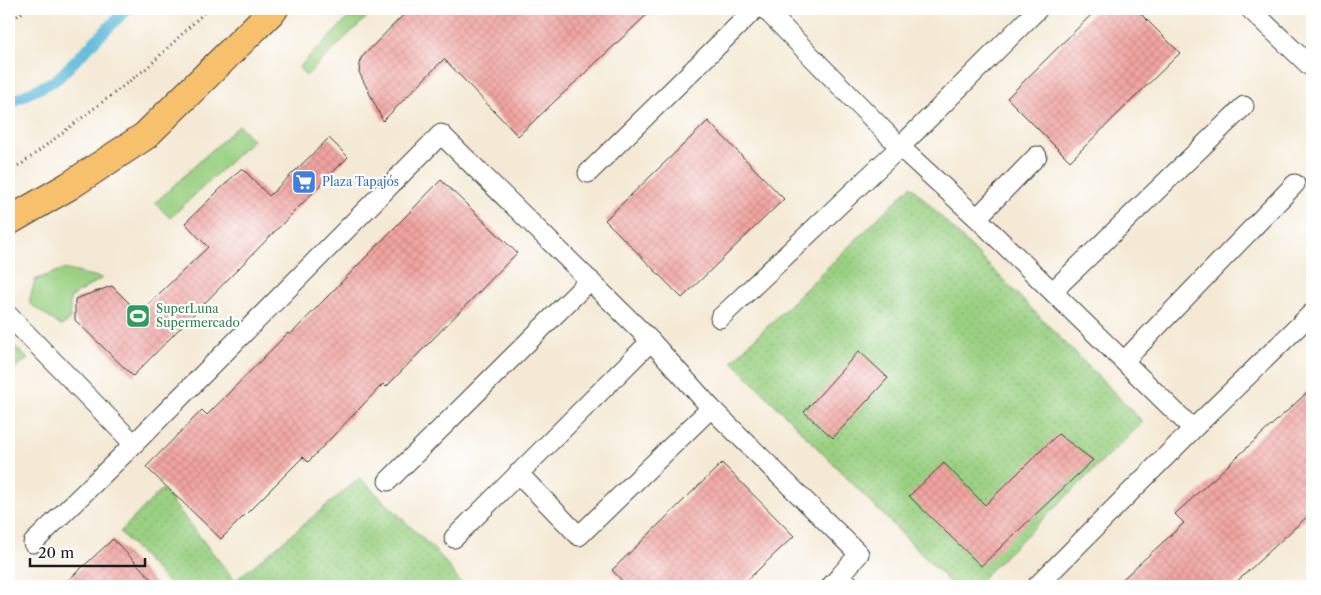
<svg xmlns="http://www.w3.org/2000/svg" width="1321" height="595" viewBox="0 0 1321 595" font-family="'Libre Caslon Text',serif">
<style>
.green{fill:#9ad082;stroke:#5b764f}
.park{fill:url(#park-dots);stroke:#5b764f}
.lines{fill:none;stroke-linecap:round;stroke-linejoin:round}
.stream{stroke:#5bb8d9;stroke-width:11}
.building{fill:url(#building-cross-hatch)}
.service-casing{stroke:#3c3b38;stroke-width:21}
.primary-casing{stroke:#3c3b38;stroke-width:30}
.path{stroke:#3c3b38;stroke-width:3;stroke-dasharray:1 4;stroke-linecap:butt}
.service{stroke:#fff;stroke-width:19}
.primary{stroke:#f7c06c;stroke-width:28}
.labels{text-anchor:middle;stroke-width:4.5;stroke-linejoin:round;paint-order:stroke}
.shop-label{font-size:12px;fill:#366cbe;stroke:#fff;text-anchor:start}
.leisure-label{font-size:12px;fill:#27864d;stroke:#fff;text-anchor:start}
</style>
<defs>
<pattern id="park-dots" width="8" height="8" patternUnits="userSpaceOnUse" patternTransform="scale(1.25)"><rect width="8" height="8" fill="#9ad082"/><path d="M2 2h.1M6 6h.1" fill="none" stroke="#84b270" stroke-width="1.8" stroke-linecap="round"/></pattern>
<pattern id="building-cross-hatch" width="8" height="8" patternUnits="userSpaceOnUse" patternTransform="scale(1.25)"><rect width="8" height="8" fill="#f1a4a1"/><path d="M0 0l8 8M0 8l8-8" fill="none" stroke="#ce8d8a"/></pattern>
</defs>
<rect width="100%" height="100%" fill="#fff"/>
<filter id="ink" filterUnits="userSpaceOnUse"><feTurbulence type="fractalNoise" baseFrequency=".02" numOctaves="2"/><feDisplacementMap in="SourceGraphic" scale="10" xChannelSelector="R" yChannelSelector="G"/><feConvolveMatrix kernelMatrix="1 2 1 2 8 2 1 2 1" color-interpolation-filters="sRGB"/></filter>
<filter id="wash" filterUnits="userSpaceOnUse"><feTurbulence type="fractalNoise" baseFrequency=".0096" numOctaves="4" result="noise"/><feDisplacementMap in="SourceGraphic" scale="20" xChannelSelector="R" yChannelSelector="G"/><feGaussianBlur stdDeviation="1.12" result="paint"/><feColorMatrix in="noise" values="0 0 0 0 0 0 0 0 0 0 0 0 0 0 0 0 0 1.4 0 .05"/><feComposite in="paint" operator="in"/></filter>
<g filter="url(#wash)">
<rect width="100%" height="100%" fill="#f4e9d4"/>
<!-- green -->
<path class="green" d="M357 9H375L306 76 299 67Z
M239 125 253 140 170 218 155 203Z
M63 269 102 278 70 298V320L61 326 29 303 35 280Z
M9 341 28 359 9 372Z"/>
<!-- park -->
<path class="park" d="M911 186 1143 422 974 586H953L732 361Z
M360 478 440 555 463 586H171L120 532 162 489 235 581Z"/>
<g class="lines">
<!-- stream -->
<path class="stream" d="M9 103 56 80 127 9"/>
</g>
<g id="blocks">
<!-- building -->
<path class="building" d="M409 9H653L518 136 444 59 383 121 359 72 361 58Z
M1097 9H1136L1180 53 1070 161 1007 98Z
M708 121 784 199 682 298 605 220Z
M329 138 348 157 133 376 75 320V299L112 286 139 313 208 247 185 223 242 168 269 196Z
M441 180 517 253 386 387 383 384 308 462 303 457 221 539 146 467 202 410 207 415 288 333 290 335Z
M859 351 888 378 833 438 804 412Z
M1312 388V512L1232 586H1115L1184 523 1175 514Z
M1058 434 1093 460 981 566 909 496 944 463 985 505Z
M722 463 794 536 741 586H627L612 570Z
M113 539 158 586H62Z"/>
</g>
</g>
<g filter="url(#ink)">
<use href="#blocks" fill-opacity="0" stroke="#3c3b38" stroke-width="1"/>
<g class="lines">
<defs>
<path id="service" d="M765 9 900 147 977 218 1193 429
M1250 9 1311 67
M588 173 755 9
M977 218 1037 156
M1053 291 1244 106
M9 316 134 444
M720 318 900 147 1038 9
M1124 361 1295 184
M518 473 579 536 711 408
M388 481 590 280
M454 538 651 341 711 408 859 554 840 576
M33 543 134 444 441 134 651 341
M831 586 840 576 851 586
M1037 586 1193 429 1312 313"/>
<path id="primary" d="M9 221 69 186 145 136 274 9"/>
</defs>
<!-- service casing -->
<use href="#service" class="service-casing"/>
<!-- primary casing -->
<use href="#primary" class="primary-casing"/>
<!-- path -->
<path class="path" d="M9 22 27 9
M9 170 23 163 148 67 208 9"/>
<!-- service -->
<use href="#service" class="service"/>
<!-- primary -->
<use href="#primary" class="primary"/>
</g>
</g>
<!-- icons -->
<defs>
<symbol id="supermarket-square" viewBox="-11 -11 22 22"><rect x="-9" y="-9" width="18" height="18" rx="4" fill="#3f7fe0" stroke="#fff"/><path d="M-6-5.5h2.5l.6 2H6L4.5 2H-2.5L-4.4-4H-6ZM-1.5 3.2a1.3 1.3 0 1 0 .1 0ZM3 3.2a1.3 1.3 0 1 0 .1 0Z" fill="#fff"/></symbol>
<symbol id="stadium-square" viewBox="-11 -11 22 22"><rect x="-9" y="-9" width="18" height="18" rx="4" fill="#2e9e5b" stroke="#fff"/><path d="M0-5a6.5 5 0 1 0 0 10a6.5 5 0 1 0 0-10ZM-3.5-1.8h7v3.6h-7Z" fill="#fff"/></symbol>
</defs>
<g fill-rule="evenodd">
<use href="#supermarket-square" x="290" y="168" width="28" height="28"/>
<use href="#stadium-square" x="124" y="302" width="28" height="28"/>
</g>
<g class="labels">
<!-- shop labels -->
<g class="shop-label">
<text x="322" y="186">Plaza Tapajós</text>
</g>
<!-- leisure labels -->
<g class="leisure-label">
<text x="156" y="313">SuperLuna<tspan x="156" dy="14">Supermercado</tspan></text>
</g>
</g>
<!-- margin -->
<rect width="1321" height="595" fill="none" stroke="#fff" stroke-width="30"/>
<!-- scale -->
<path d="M30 558v8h115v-8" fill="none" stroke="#1c1c1c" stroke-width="2.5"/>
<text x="38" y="558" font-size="15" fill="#1c1c1c" stroke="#ffffff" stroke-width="4" paint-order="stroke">20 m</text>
</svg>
